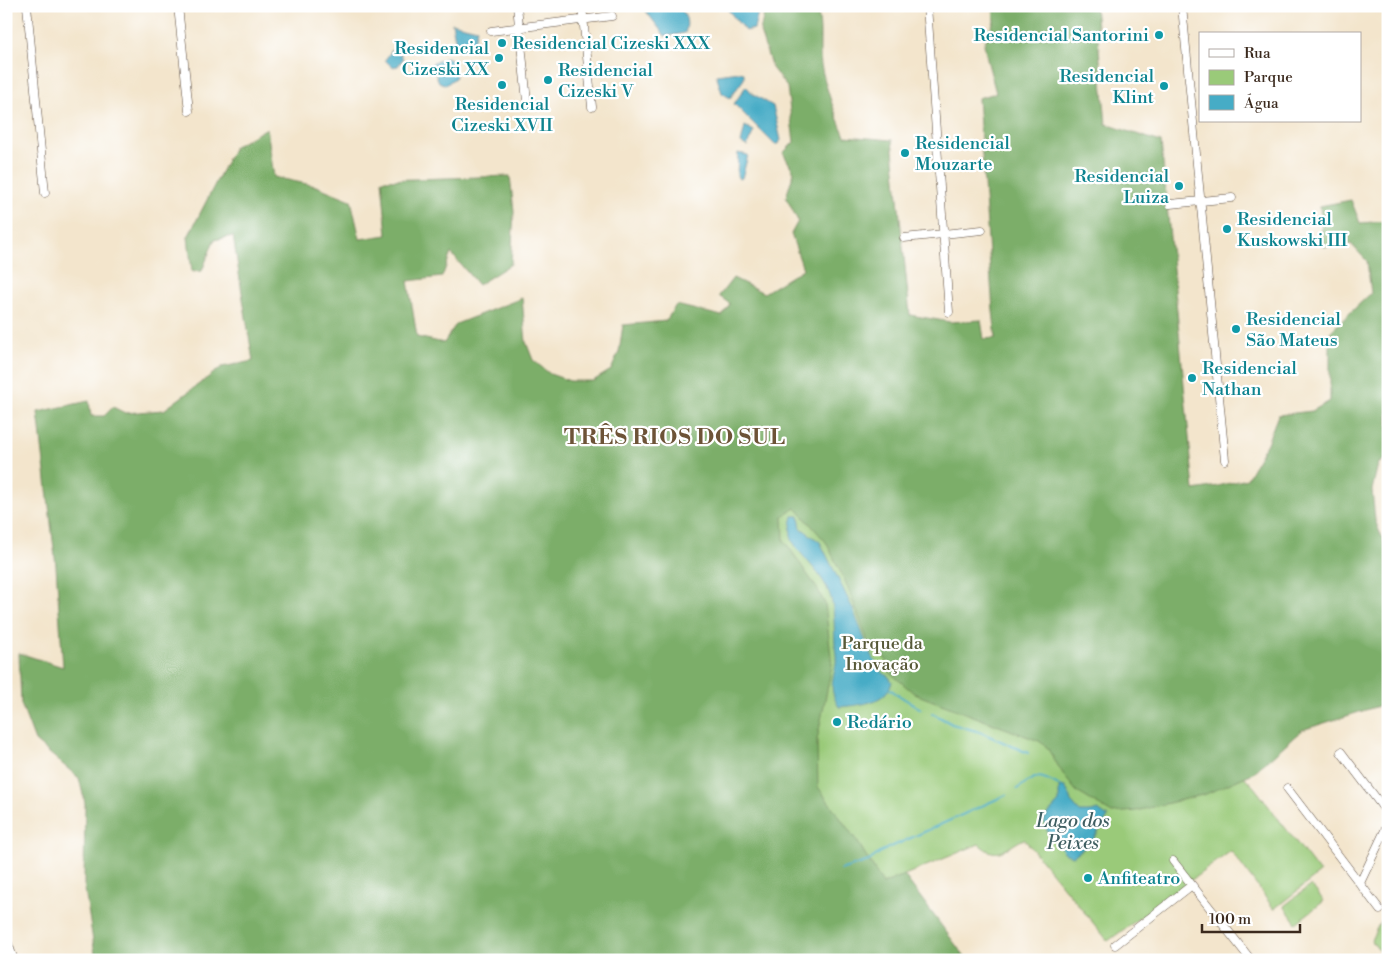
<svg xmlns="http://www.w3.org/2000/svg" width="1394" height="966" viewBox="0 0 1394 966" font-family="'Libre Bodoni',serif">
<style>
.green{fill:#9aca79;stroke:#6a7a4c}
.forest{fill:#7bae69;stroke:#5b6c44}
.water{fill:#46acc6;stroke:#406b72}
.lines{fill:none;stroke-linecap:round;stroke-linejoin:round}
.stream{stroke:#46acc6;stroke-width:2}
.minor-casing{stroke:#574638;stroke-width:9}
.minor{stroke:#fff;stroke-width:8}
.culture-dot{fill:#0f9aa8;stroke:#fff;stroke-width:2}
.labels{text-anchor:middle;stroke-width:4.5;stroke-linejoin:round;paint-order:stroke}
.culture-label{font-size:18px;fill:#0d838f;stroke:#fff;text-anchor:start}
.park-label{font-size:18px;fill:#585a39;stroke:#fff}
.water-label{font-size:19px;font-style:italic;fill:#3f5e61;stroke:#fff}
.district-label{font-size:22px;font-weight:bold;letter-spacing:1px;fill:#6d5337;stroke:#fff}
</style>
<rect width="100%" height="100%" fill="#fff"/>
<filter id="ink" filterUnits="userSpaceOnUse"><feTurbulence type="fractalNoise" baseFrequency=".02" numOctaves="2"/><feDisplacementMap in="SourceGraphic" scale="10" xChannelSelector="R" yChannelSelector="G"/><feConvolveMatrix kernelMatrix="1 2 1 2 8 2 1 2 1" color-interpolation-filters="sRGB"/></filter>
<filter id="wash" filterUnits="userSpaceOnUse"><feTurbulence type="fractalNoise" baseFrequency=".0096" numOctaves="4" result="noise"/><feDisplacementMap in="SourceGraphic" scale="20" xChannelSelector="R" yChannelSelector="G"/><feGaussianBlur stdDeviation="1.12" result="paint"/><feColorMatrix in="noise" values="0 0 0 0 0 0 0 0 0 0 0 0 0 0 0 0 0 1.4 0 .05"/><feComposite in="paint" operator="in"/></filter>
<g filter="url(#wash)">
<rect width="100%" height="100%" fill="#f3e5cc"/>
<!-- green -->
<path class="green" d="M650 360 1218 749 1254 787 1320 873 1274 909 1231 851 1108 941 1024 839C1006 847 998 862 979 844L883 884 758 835Z
M1311 885 1324 901 1296 923 1284 906Z
M1388 906V960H1386L1371 940Z"/>
<!-- forest -->
<path class="forest" d="M761 6H816C823 26 818 45 821 65 826 89 835 114 845 136L892 140 910 315 950 322 981 320 984 339 996 338 993 311 978 98 996 93 988 63 984 44 994 21 993 6H1095L1106 124 1161 142 1194 490 1218 486 1247 479 1267 443 1278 415 1312 411 1330 401V332L1371 293 1367 261 1351 244 1323 247 1320 206 1351 200 1360 223 1388 221V457L1378 464 1372 490 1375 520 1388 554V703L1302 730 1253 773 1206 794 1136 811 1112 813 1077 792 1065 777 1046 746 1039 741 915 694 888 671 892 668 875 644 870 647 846 583 826 542 796 508 783 516 784 540 818 590 825 604 832 665 817 740 818 787 859 844 883 884 904 875 967 960H96L84 884 85 803 79 778 35 741 21 704 19 653 63 667 56 566 38 412 89 401 91 416H104L113 407 125 413 164 410 222 367 253 361 233 236 214 240 202 271 192 272 188 237 234 147 267 128 274 177 316 186 351 200 360 239 387 235 382 180 510 176 514 211 511 264 478 285 451 253 442 277 408 281 417 337 444 343 456 324 522 298 526 342 533 360 550 374 570 381H593L611 370 619 352 623 325 666 321 676 305 722 316 730 304 719 296 733 278 764 293 803 269 791 234 798 221 786 197 794 172 783 153 794 142 787 87 772 68 760 32 764 13Z"/>
<!-- water -->
<path class="water" d="M366 6H427L366 11Z
M642 6H679C686 15 689 22 685 33L675 35 665 36Z
M725 6H756L758 13 754 29 745 31Z
M452 23 477 29 474 42 459 48 456 45Z
M392 50 401 54 403 59 398 66 392 67 385 60Z
M448 57 452 61 456 77 446 85 439 82 431 64Z
M740 72 744 73V79L730 98 722 93 716 75Z
M746 86 753 94 773 106 781 140 779 143 775 145 734 104Z
M745 126 754 131 747 146 741 143Z
M738 153 748 155 742 178 739 179 737 176Z
M793 516H799L801 528 820 542 852 607 871 655 882 672 889 677 892 682C886 704 858 705 839 707 828 688 833 682 836 663 837 657 835 650 835 644 834 628 835 610 830 595 823 574 804 560 793 542 789 534 791 524 793 516Z
M1060 786 1065 787 1068 792 1071 802 1080 812H1091L1098 810 1108 817 1090 844 1073 856 1066 854 1047 830 1044 820 1046 816 1059 802V788Z"/>
<g class="lines">
<!-- stream -->
<path class="stream" d="M890 689C900 697 910 702 921 709
M932 713 952 724 980 732 1028 753
M1017 789C1037 775 1038 773 1060 786
M840 870 869 861 882 851 1006 795"/>
</g>
</g>
<g filter="url(#ink)">
<g class="lines">
<defs>
<path id="minor" d="M27 6 45 193
M178 6 189 111
M517 6 527 101
M582 6 592 107
M927 6 949 312
M1182 6 1225 460
M491 31 612 16
M1170 204 1232 198
M904 238 982 230
M1341 752 1388 814
M1287 788 1380 910
M1173 861 1251 960
M1360 883 1388 824
M6 938 14 960
M1115 945 1192 885"/>
</defs>
<!-- minor casing -->
<use href="#minor" class="minor-casing"/>
<!-- minor -->
<use href="#minor" class="minor"/>
</g>
</g>
<!-- markers -->
<g class="culture-dot">
<circle cx="1159" cy="35" r="5"/>
<circle cx="502" cy="43" r="5"/>
<circle cx="499" cy="58" r="5"/>
<circle cx="548" cy="80" r="5"/>
<circle cx="502" cy="85" r="5"/>
<circle cx="1164" cy="86" r="5"/>
<circle cx="905" cy="153" r="5"/>
<circle cx="1179" cy="186" r="5"/>
<circle cx="1227" cy="229" r="5"/>
<circle cx="1236" cy="329" r="5"/>
<circle cx="1192" cy="378" r="5"/>
<circle cx="837" cy="722" r="5"/>
<circle cx="1088" cy="878" r="5"/>
</g>
<g class="labels">
<!-- culture labels -->
<g class="culture-label">
<text x="1149" y="41" text-anchor="end">Residencial Santorini</text>
<text x="512" y="49">Residencial Cizeski XXX</text>
<text x="489" y="54" text-anchor="end">Residencial<tspan x="489" dy="21">Cizeski XX</tspan></text>
<text x="558" y="76">Residencial<tspan x="558" dy="21">Cizeski V</tspan></text>
<text x="1154" y="82" text-anchor="end">Residencial<tspan x="1154" dy="21">Klint</tspan></text>
<text x="502" y="110" text-anchor="middle">Residencial<tspan x="502" dy="21">Cizeski XVII</tspan></text>
<text x="915" y="149">Residencial<tspan x="915" dy="21">Mouzarte</tspan></text>
<text x="1169" y="182" text-anchor="end">Residencial<tspan x="1169" dy="21">Luiza</tspan></text>
<text x="1237" y="225">Residencial<tspan x="1237" dy="21">Kuskowski III</tspan></text>
<text x="1246" y="325">Residencial<tspan x="1246" dy="21">São Mateus</tspan></text>
<text x="1202" y="374">Residencial<tspan x="1202" dy="21">Nathan</tspan></text>
<text x="847" y="728">Redário</text>
<text x="1098" y="884">Anfiteatro</text>
</g>
<!-- park labels -->
<g class="park-label">
<text x="882" y="649">Parque da<tspan x="882" dy="21">Inovação</tspan></text>
</g>
<!-- water labels -->
<g class="water-label">
<text x="1073" y="827">Lago dos<tspan x="1073" dy="22">Peixes</tspan></text>
</g>
<!-- district labels -->
<g class="district-label">
<text x="675" y="444">TRÊS RIOS DO SUL</text>
</g>
</g>
<!-- margin -->
<rect width="1394" height="966" fill="none" stroke="#fff" stroke-width="25"/>
<!-- legend -->
<rect x="1199" y="32" width="162" height="90" fill="#ffffff" stroke="#b1aaa5"/>
<rect x="1209" y="49" width="25" height="8" fill="#ffffff" stroke="#b1aaa5"/>
<text x="1244" y="58" font-size="15" fill="#3b2a1e">Rua</text>
<rect x="1209" y="70" width="25" height="15" fill="#9aca79" stroke="#b1aaa5"/>
<text x="1244" y="82" font-size="15" fill="#3b2a1e">Parque</text>
<rect x="1209" y="95" width="25" height="15" fill="#46acc6" stroke="#b1aaa5"/>
<text x="1244" y="108" font-size="15" fill="#3b2a1e">Água</text>
<!-- scale -->
<path d="M1202 924v8h98v-8" fill="none" stroke="#3b2a1e" stroke-width="2.5"/>
<text x="1209" y="924" font-size="15" fill="#3b2a1e" stroke="#ffffff" stroke-width="4" paint-order="stroke">100 m</text>
</svg>
